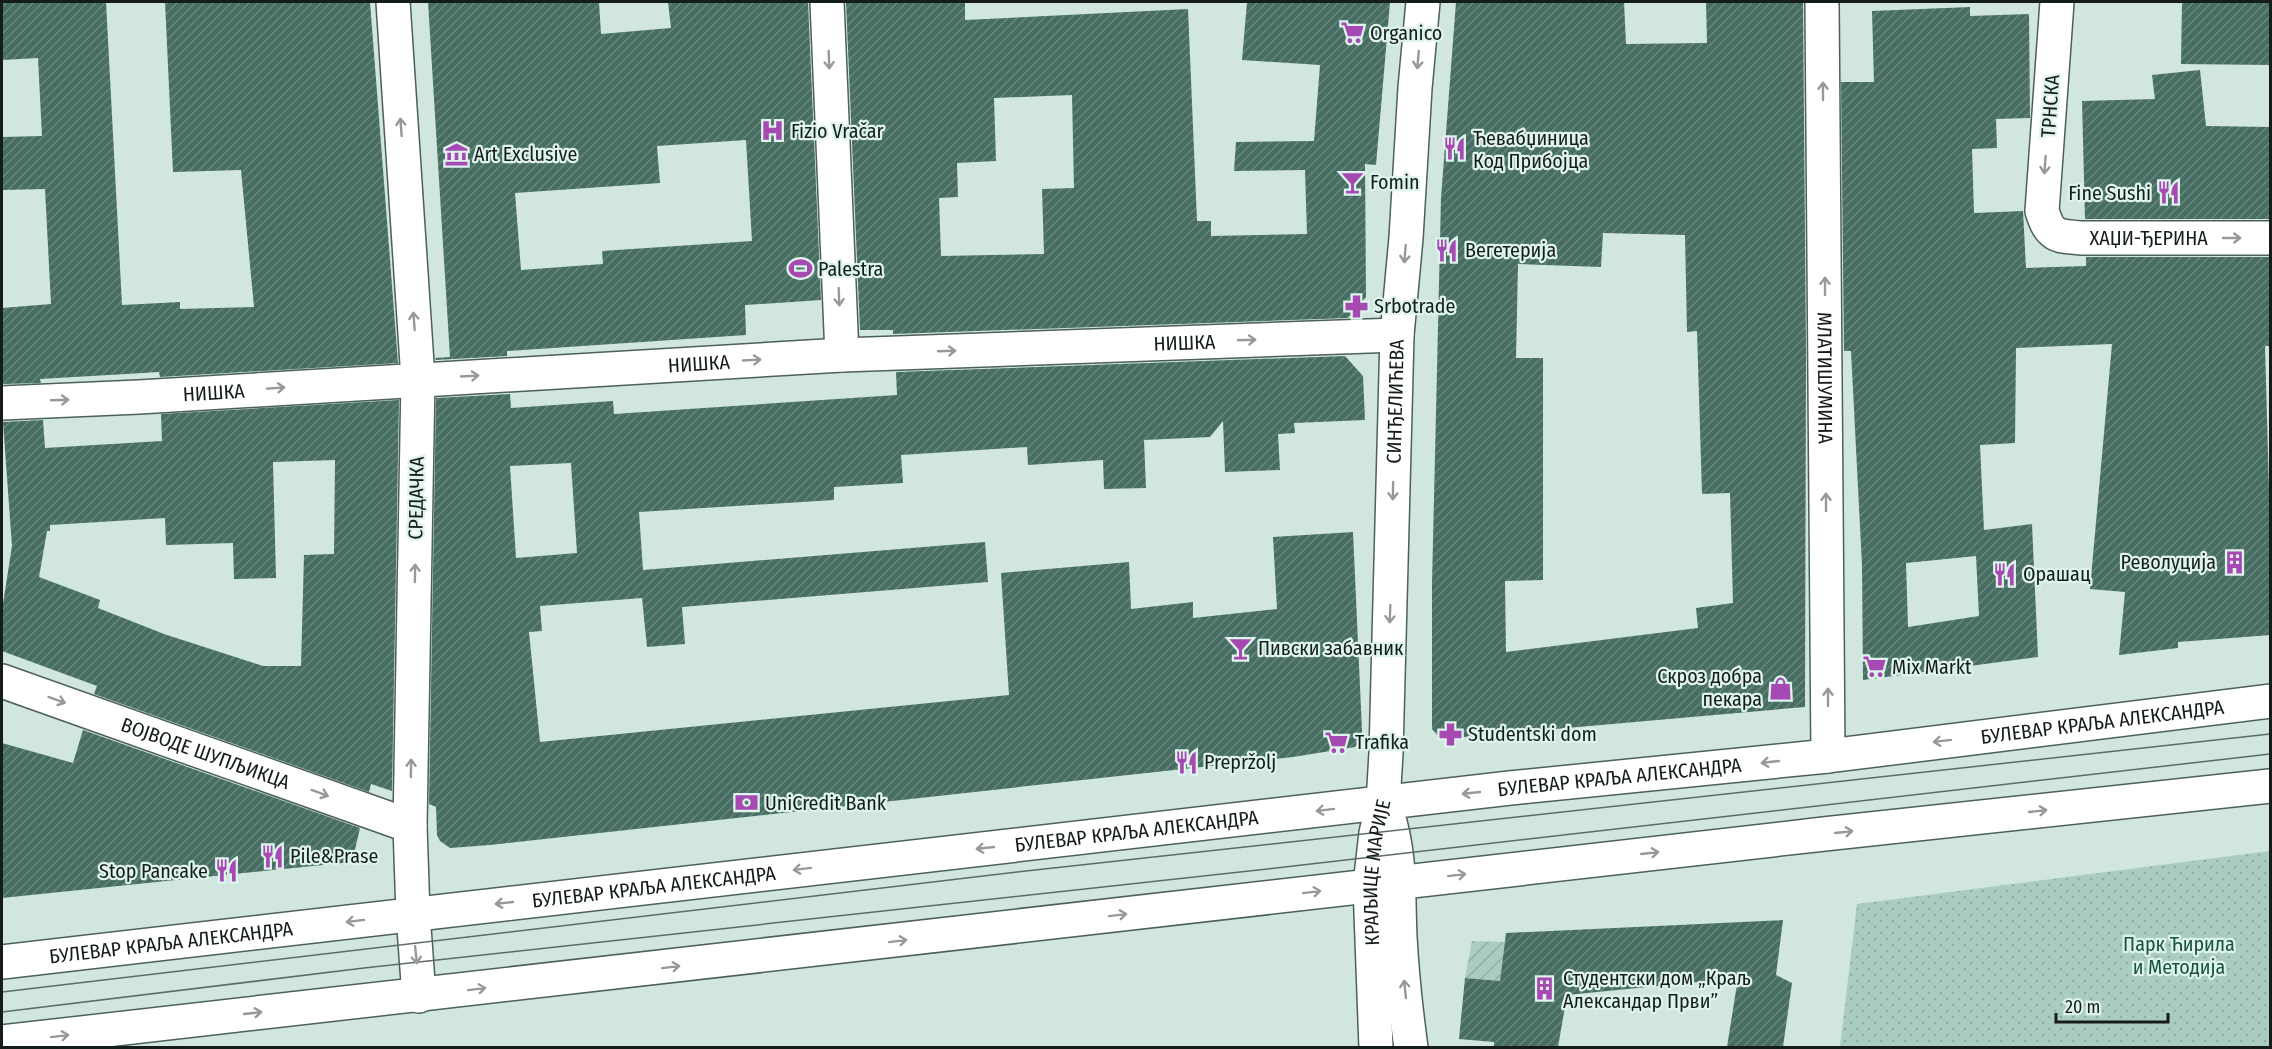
<svg xmlns="http://www.w3.org/2000/svg" width="2272" height="1049" viewBox="0 0 2272 1049" font-family="'Fira Sans Condensed',sans-serif">
<style>
.park{fill:url(#park-dots)}
.garden{fill:url(#garden-furrows)}
.building{fill:url(#building-hatch);fill-rule:evenodd}
.lines{fill:none;stroke-linecap:round;stroke-linejoin:round}
.street-casing{stroke:#4d605a;stroke-width:36}
.secondary-casing{stroke:#4d605a;stroke-width:36}
.street{stroke:#fff;stroke-width:33}
.secondary{stroke:#fff;stroke-width:33}
.tram{stroke:#5e6b66;stroke-width:1.5}
.oneway{stroke:#969998}
.labels{text-anchor:middle;stroke-width:4.5;stroke-linejoin:round;paint-order:stroke}
.poi-label{font-size:20px;fill:#151d1a;stroke:#ddf3ec;text-anchor:start}
.street-label{font-size:20px;fill:#151d1a;stroke:#ddf3ec}
.park-label{font-size:20px;fill:#195143;stroke:#ddf3ec}
</style>
<defs>
<pattern id="park-dots" width="8" height="8" patternUnits="userSpaceOnUse" patternTransform="scale(1.5)"><rect width="8" height="8" fill="#aaccc1"/><path d="M2 2h.1M6 6h.1" fill="none" stroke="#91afa5" stroke-width="1.8" stroke-linecap="round"/></pattern>
<pattern id="garden-furrows" width="10" height="10" patternUnits="userSpaceOnUse" patternTransform="scale(1.5)"><rect width="10" height="10" fill="#aaccc1"/><path d="M-1 1l2-2M0 10L10 0M9 11l2-2" fill="none" stroke="#91afa5"/></pattern>
<pattern id="building-hatch" width="6" height="6" patternUnits="userSpaceOnUse" patternTransform="scale(1.5)"><rect width="6" height="6" fill="#476e62"/><path d="M-1 1l2-2M0 6l6-6M5 7l2-2" fill="none" stroke="#69857c"/></pattern>
</defs>
<rect width="100%" height="100%" fill="#d0e6de"/>
<!-- park -->
<path class="park" d="M2270 851V1047H1840L1857 904Z"/>
<!-- garden -->
<path class="garden" d="M1472 941 1505 942 1500 981 1465 978Z"/>
<!-- building -->
<path class="building" d="M2 2H106L122 305 180 302V309L254 307 241 170 173 172 165 2H370L398 363 160 377 159 372 126 374 40 379 41 383 2 384V308L51 304 45 189 2 190V137L42 136 38 58 2 60Z
M428 2H599L601 34 671 28 668 2H808L821 300 745 305 746 335 507 351V356L436 360 435 358 450 357ZM746 140 752 241 602 251 603 264 521 270 515 193 660 183 657 146Z
M846 2H965V20L1188 9 1197 221H1211V236L1307 234 1305 170 1234 171 1236 142 1314 141 1320 65 1242 60 1247 2H1390L1376 165 1365 164 1366 297 1348 318 893 334V330H860ZM1072 95 1074 188 1042 189 1044 254 941 256 939 198 958 197 957 163 996 161 994 98Z
M1456 2H1624L1626 44 1707 43 1706 2H1803L1806 352 1805 707 1441 739 1432 729V584L1441 198ZM1603 233 1685 235 1687 332 1697 331 1702 494 1730 493 1733 603 1696 608 1698 628 1506 652 1505 581 1543 580V358H1516L1518 264 1601 267Z
M2182 2H2271V65L2181 64Z
M1970 7V16L2029 14 2030 118 1996 119 1997 148 1972 149 1974 213 2023 211 2026 268 2086 266V257H2271V346H2265L2269 489H2271V635L2178 642V648L2119 655 2125 592 2090 589 2112 344 2016 348 2015 443 1980 445 1984 530 2032 524 2038 657 1863 680 1862 565 1851 351H1844L1841 82H1874L1872 11ZM1976 556 1979 616 1908 627 1906 563Z
M2200 70 2206 126 2271 127V219H2085L2082 101 2155 99 2152 75Z
M1345 356 1363 376 1365 420 1294 423 1295 433 1278 434 1280 470 1225 472 1223 421 1210 437 1144 440 1146 488 1104 489 1103 460 1028 465 1027 447 901 455 903 483 834 487V500L639 512 643 570 985 542 988 582 682 607 685 644 647 647 642 598 540 606 542 631 529 632 540 742 1009 695 1001 573 1129 562 1131 609 1193 602V618L1277 609 1273 537 1353 532 1362 731 1361 738 1355 747 1293 757 490 845 450 848 440 841 437 835 436 807 429 804 436 398 510 394 511 408 613 401 614 414 897 395 896 372ZM571 463 577 553 516 558 510 466Z
M399 400 392 791 371 784 369 792 94 694 97 686 2 651V610L12 546 3 422 43 420 45 448 162 441 161 414ZM335 460 334 554 304 555 301 666H263L164 634 98 608 100 600 39 577 47 531H50V525L165 518 166 545 233 543 234 579 276 578 273 462Z
M83 730 360 828 352 862 2 898V743L73 763Z
M1783 920 1776 975 1792 983 1783 1047H1727L1738 978 1567 995 1558 1047H1494V1042L1459 1039 1465 978 1500 981 1506 933Z"/>
<g class="lines">
<defs>
<g id="street">
<path d="M393 2 418 379 410 826"/>
<path d="M827 2 842 355"/>
<path id="s1" d="M1822 2 1828 756"/>
<path id="s2" d="M2057 2 2042 211C2050 236 2056 236 2081 238H2270"/>
<path id="s3" d="M2 403 139 397 842 355 1397 335"/>
</g>
<g id="secondary">
<path id="s4" d="M2 681 410 826 413 914 419 996"/>
<path d="M1387 813C1401 853 1398 895 1400 937 1402 974 1406 1011 1411 1048"/>
<path id="s5" d="M2 962 1510 788 1828 756 2270 701"/>
<path d="M2 1042 1824 834 2270 786"/>
<path id="s6" d="M1376 1048 1370 885 1376 833 1383 803 1386 753 1397 335 1406 238 1415 88 1423 2"/>
</g>
</defs>
<!-- street casing -->
<use href="#street" class="street-casing"/>
<!-- secondary casing -->
<use href="#secondary" class="secondary-casing"/>
<!-- street -->
<use href="#street" class="street"/>
<!-- secondary -->
<use href="#secondary" class="secondary"/>
<!-- tram -->
<path class="tram" d="M2 992 1017 872 2270 734
M2 1012 364 968 1276 868 2270 754"/>
</g>
<!-- one-way arrows -->
<defs><path id="oneway-shaft" d="M-6 0H5M1.5-3L5.5 0L1.5 3" fill="none" stroke-width="1.6" stroke-linecap="round" stroke-linejoin="round" transform="scale(1.5)"/></defs>
<g class="oneway">
<use href="#oneway-shaft" transform="translate(829 60) rotate(88)"/>
<use href="#oneway-shaft" transform="translate(1418 60) rotate(95)"/>
<use href="#oneway-shaft" transform="translate(1823 91) rotate(-90)"/>
<use href="#oneway-shaft" transform="translate(401 127) rotate(-94)"/>
<use href="#oneway-shaft" transform="translate(2045 165) rotate(94)"/>
<use href="#oneway-shaft" transform="translate(2232 238)"/>
<use href="#oneway-shaft" transform="translate(1405 254) rotate(95)"/>
<use href="#oneway-shaft" transform="translate(1825 286) rotate(-90)"/>
<use href="#oneway-shaft" transform="translate(839 297) rotate(88)"/>
<use href="#oneway-shaft" transform="translate(414 321) rotate(-94)"/>
<use href="#oneway-shaft" transform="translate(1247 340) rotate(-2)"/>
<use href="#oneway-shaft" transform="translate(947 351) rotate(-2)"/>
<use href="#oneway-shaft" transform="translate(752 360) rotate(-3)"/>
<use href="#oneway-shaft" transform="translate(470 376) rotate(-3)"/>
<use href="#oneway-shaft" transform="translate(276 388) rotate(-4)"/>
<use href="#oneway-shaft" transform="translate(60 400) rotate(-2)"/>
<use href="#oneway-shaft" transform="translate(1393 491) rotate(91)"/>
<use href="#oneway-shaft" transform="translate(1826 502) rotate(-90)"/>
<use href="#oneway-shaft" transform="translate(415 573) rotate(-89)"/>
<use href="#oneway-shaft" transform="translate(1390 614) rotate(92)"/>
<use href="#oneway-shaft" transform="translate(1828 697) rotate(-90)"/>
<use href="#oneway-shaft" transform="translate(57 700) rotate(20)"/>
<use href="#oneway-shaft" transform="translate(1942 741) rotate(173)"/>
<use href="#oneway-shaft" transform="translate(1770 762) rotate(174)"/>
<use href="#oneway-shaft" transform="translate(411 768) rotate(-89)"/>
<use href="#oneway-shaft" transform="translate(320 793) rotate(20)"/>
<use href="#oneway-shaft" transform="translate(1471 793) rotate(174)"/>
<use href="#oneway-shaft" transform="translate(1325 810) rotate(173)"/>
<use href="#oneway-shaft" transform="translate(2038 811) rotate(-6)"/>
<use href="#oneway-shaft" transform="translate(1844 832) rotate(-6)"/>
<use href="#oneway-shaft" transform="translate(985 848) rotate(174)"/>
<use href="#oneway-shaft" transform="translate(1650 853) rotate(-6)"/>
<use href="#oneway-shaft" transform="translate(802 869) rotate(173)"/>
<use href="#oneway-shaft" transform="translate(1457 875) rotate(-7)"/>
<use href="#oneway-shaft" transform="translate(1312 892) rotate(-7)"/>
<use href="#oneway-shaft" transform="translate(504 903) rotate(174)"/>
<use href="#oneway-shaft" transform="translate(1118 915) rotate(-7)"/>
<use href="#oneway-shaft" transform="translate(355 921) rotate(173)"/>
<use href="#oneway-shaft" transform="translate(898 941) rotate(-7)"/>
<use href="#oneway-shaft" transform="translate(416 955) rotate(84)"/>
<use href="#oneway-shaft" transform="translate(671 967) rotate(-7)"/>
<use href="#oneway-shaft" transform="translate(477 989) rotate(-7)"/>
<use href="#oneway-shaft" transform="translate(1405 989) rotate(-96)"/>
<use href="#oneway-shaft" transform="translate(253 1013) rotate(-6)"/>
<use href="#oneway-shaft" transform="translate(60 1036) rotate(-7)"/>
</g>
<!-- icons -->
<defs>
<symbol id="supermarket-bare" viewBox="-9 -9 18 18"><path d="M-6-5.5h2.5l.6 2H6L4.5 2H-2.5L-4.4-4H-6ZM-1.5 3.2a1.3 1.3 0 1 0 .1 0ZM3 3.2a1.3 1.3 0 1 0 .1 0Z" fill="#a749b2" stroke="#ddf3ec" stroke-width="2.5" paint-order="stroke"/></symbol>
<symbol id="hospital-bare" viewBox="-9 -9 18 18"><path d="M-5-5h3v3.5h4V-5h3V5h-3V1.5h-4V5h-3Z" fill="#a749b2" stroke="#ddf3ec" stroke-width="2.5" paint-order="stroke"/></symbol>
<symbol id="restaurant-bare" viewBox="-9 -9 18 18"><path d="M-5-6h1v4h1v-4h1v4h1v-4h1v5L-1.5 .5V6h-2V.5L-5-1ZM5-6V6H3V1.5H1.5Q1.5-4 5-6Z" fill="#a749b2" stroke="#ddf3ec" stroke-width="2.5" paint-order="stroke"/></symbol>
<symbol id="museum-bare" viewBox="-9 -9 18 18"><path d="M0-6L6-3V-2H-6V-3ZM-5-1h2V3h-2ZM-1-1h2V3h-2ZM3-1h2V3H3ZM-6 4H6V6H-6Z" fill="#a749b2" stroke="#ddf3ec" stroke-width="2.5" paint-order="stroke"/></symbol>
<symbol id="bar-bare" viewBox="-9 -9 18 18"><path d="M-6-5H6L.8 .8V4.5H3.5V6h-7V4.5H-.8V.8Z" fill="#a749b2" stroke="#ddf3ec" stroke-width="2.5" paint-order="stroke"/></symbol>
<symbol id="stadium-bare" viewBox="-9 -9 18 18"><path d="M0-5a6.5 5 0 1 0 0 10a6.5 5 0 1 0 0-10ZM-3.5-1.8h7v3.6h-7Z" fill="#a749b2" stroke="#ddf3ec" stroke-width="2.5" paint-order="stroke"/></symbol>
<symbol id="pharmacy-bare" viewBox="-9 -9 18 18"><path d="M-2-6h4v4h4v4h-4v4h-4v-4h-4v-4h4Z" fill="#a749b2" stroke="#ddf3ec" stroke-width="2.5" paint-order="stroke"/></symbol>
<symbol id="building-bare" viewBox="-9 -9 18 18"><path d="M-4-6H4V6H1V3H-1V6H-4ZM-2.5-4.3h1.7v1.8h-1.7ZM.8-4.3h1.7v1.8H.8ZM-2.5-1h1.7V.8h-1.7ZM.8-1h1.7V.8H.8Z" fill="#a749b2" stroke="#ddf3ec" stroke-width="2.5" paint-order="stroke"/></symbol>
<symbol id="shop-bare" viewBox="-9 -9 18 18"><path d="M-5-2.5h2.3a2.7 3.5 0 0 1 5.4 0H5L5.5 6h-11ZM-1.5-2.5h3a1.5 2.3 0 0 0-3 0Z" fill="#a749b2" stroke="#ddf3ec" stroke-width="2.5" paint-order="stroke"/></symbol>
<symbol id="bank-bare" viewBox="-9 -9 18 18"><path d="M-6-4H6V4H-6ZM0-2.3a2.3 2.3 0 1 0 0 4.6a2.3 2.3 0 1 0 0-4.6Z" fill="#a749b2" stroke="#ddf3ec" stroke-width="2.5" paint-order="stroke"/></symbol>
</defs>
<g fill-rule="evenodd">
<use href="#supermarket-bare" x="1336" y="16" width="33" height="33"/>
<use href="#hospital-bare" x="756" y="114" width="33" height="33"/>
<use href="#restaurant-bare" x="1438" y="132" width="33" height="33"/>
<use href="#museum-bare" x="440" y="138" width="33" height="33"/>
<use href="#bar-bare" x="1336" y="166" width="33" height="33"/>
<use href="#restaurant-bare" x="2152" y="176" width="33" height="33"/>
<use href="#restaurant-bare" x="1430" y="234" width="33" height="33"/>
<use href="#stadium-bare" x="784" y="252" width="33" height="33"/>
<use href="#pharmacy-bare" x="1340" y="290" width="33" height="33"/>
<use href="#building-bare" x="2218" y="546" width="33" height="33"/>
<use href="#restaurant-bare" x="1988" y="558" width="33" height="33"/>
<use href="#bar-bare" x="1224" y="632" width="33" height="33"/>
<use href="#supermarket-bare" x="1858" y="650" width="33" height="33"/>
<use href="#shop-bare" x="1764" y="672" width="33" height="33"/>
<use href="#pharmacy-bare" x="1434" y="718" width="33" height="33"/>
<use href="#supermarket-bare" x="1320" y="726" width="33" height="33"/>
<use href="#restaurant-bare" x="1170" y="746" width="33" height="33"/>
<use href="#bank-bare" x="730" y="786" width="33" height="33"/>
<use href="#restaurant-bare" x="256" y="840" width="33" height="33"/>
<use href="#restaurant-bare" x="210" y="854" width="33" height="33"/>
<use href="#building-bare" x="1528" y="972" width="33" height="33"/>
</g>
<g class="labels">
<!-- poi labels -->
<g class="poi-label">
<text x="1370" y="40">Organico</text>
<text x="791" y="138">Fizio Vračar</text>
<text x="1473" y="145">Ћевабџиница<tspan x="1473" dy="23">Код Прибојца</tspan></text>
<text x="474" y="161">Art Exclusive</text>
<text x="1370" y="189">Fomin</text>
<text x="2151" y="200" text-anchor="end">Fine Sushi</text>
<text x="1465" y="257">Вегетерија</text>
<text x="818" y="276">Palestra</text>
<text x="1374" y="313">Srbotrade</text>
<text x="2216" y="569" text-anchor="end">Револуција</text>
<text x="2023" y="581">Орашац</text>
<text x="1258" y="655">Пивски забавник</text>
<text x="1892" y="674">Mix Markt</text>
<text x="1762" y="683" text-anchor="end">Скроз добра<tspan x="1762" dy="23">пекара</tspan></text>
<text x="1468" y="741">Studentski dom</text>
<text x="1355" y="749">Trafika</text>
<text x="1204" y="769">Prepržolj</text>
<text x="765" y="810">UniCredit Bank</text>
<text x="290" y="863">Pile&amp;Prase</text>
<text x="208" y="878" text-anchor="end">Stop Pancake</text>
<text x="1563" y="985">Студентски дом „Краљ<tspan x="1563" dy="23">Александар Први”</tspan></text>
</g>
<!-- street labels -->
<g class="street-label">
<text transform="translate(2050 106) rotate(-86)" y="7">ТРНСКА</text>
<text dy="7" stroke="none"><textPath href="#s2" startOffset="330">ХАЏИ-ЂЕРИНА</textPath></text>
<text dy="7" stroke="none"><textPath href="#s3" startOffset="1184">НИШКА</textPath></text>
<text dy="7" stroke="none"><textPath href="#s3" startOffset="698">НИШКА</textPath></text>
<text dy="7" stroke="none"><textPath href="#s1" startOffset="376">МЛАТИШУМИНА</textPath></text>
<text dy="7" stroke="none"><textPath href="#s3" startOffset="212">НИШКА</textPath></text>
<text dy="7" stroke="none"><textPath href="#s6" startOffset="648">СИНЂЕЛИЋЕВА</textPath></text>
<text transform="translate(416 498) rotate(-89)" y="7">СРЕДАЧКА</text>
<text dy="7" stroke="none"><textPath href="#s5" startOffset="2114">БУЛЕВАР КРАЉА АЛЕКСАНДРА</textPath></text>
<text dy="7" stroke="none"><textPath href="#s4" startOffset="216">ВОЈВОДЕ ШУПЉИКЦА</textPath></text>
<text dy="7" stroke="none"><textPath href="#s5" startOffset="1628">БУЛЕВАР КРАЉА АЛЕКСАНДРА</textPath></text>
<text dy="7" stroke="none"><textPath href="#s5" startOffset="1142">БУЛЕВАР КРАЉА АЛЕКСАНДРА</textPath></text>
<text dy="7" stroke="none"><textPath href="#s6" startOffset="176">КРАЉИЦЕ МАРИЈЕ</textPath></text>
<text dy="7" stroke="none"><textPath href="#s5" startOffset="656">БУЛЕВАР КРАЉА АЛЕКСАНДРА</textPath></text>
<text dy="7" stroke="none"><textPath href="#s5" startOffset="170">БУЛЕВАР КРАЉА АЛЕКСАНДРА</textPath></text>
</g>
<!-- park labels -->
<g class="park-label">
<text x="2179" y="951">Парк Ћирила<tspan x="2179" dy="23">и Методија</tspan></text>
</g>
</g>
<!-- border -->
<rect width="2272" height="1049" fill="none" stroke="#151d1a" stroke-width="6"/>
<!-- scale -->
<path d="M2056 1013v9h112v-9" fill="none" stroke="#151d1a" stroke-width="3"/>
<text x="2065" y="1013" font-size="18" fill="#151d1a" stroke="#ddf3ec" stroke-width="4.5" paint-order="stroke">20 m</text>
</svg>
